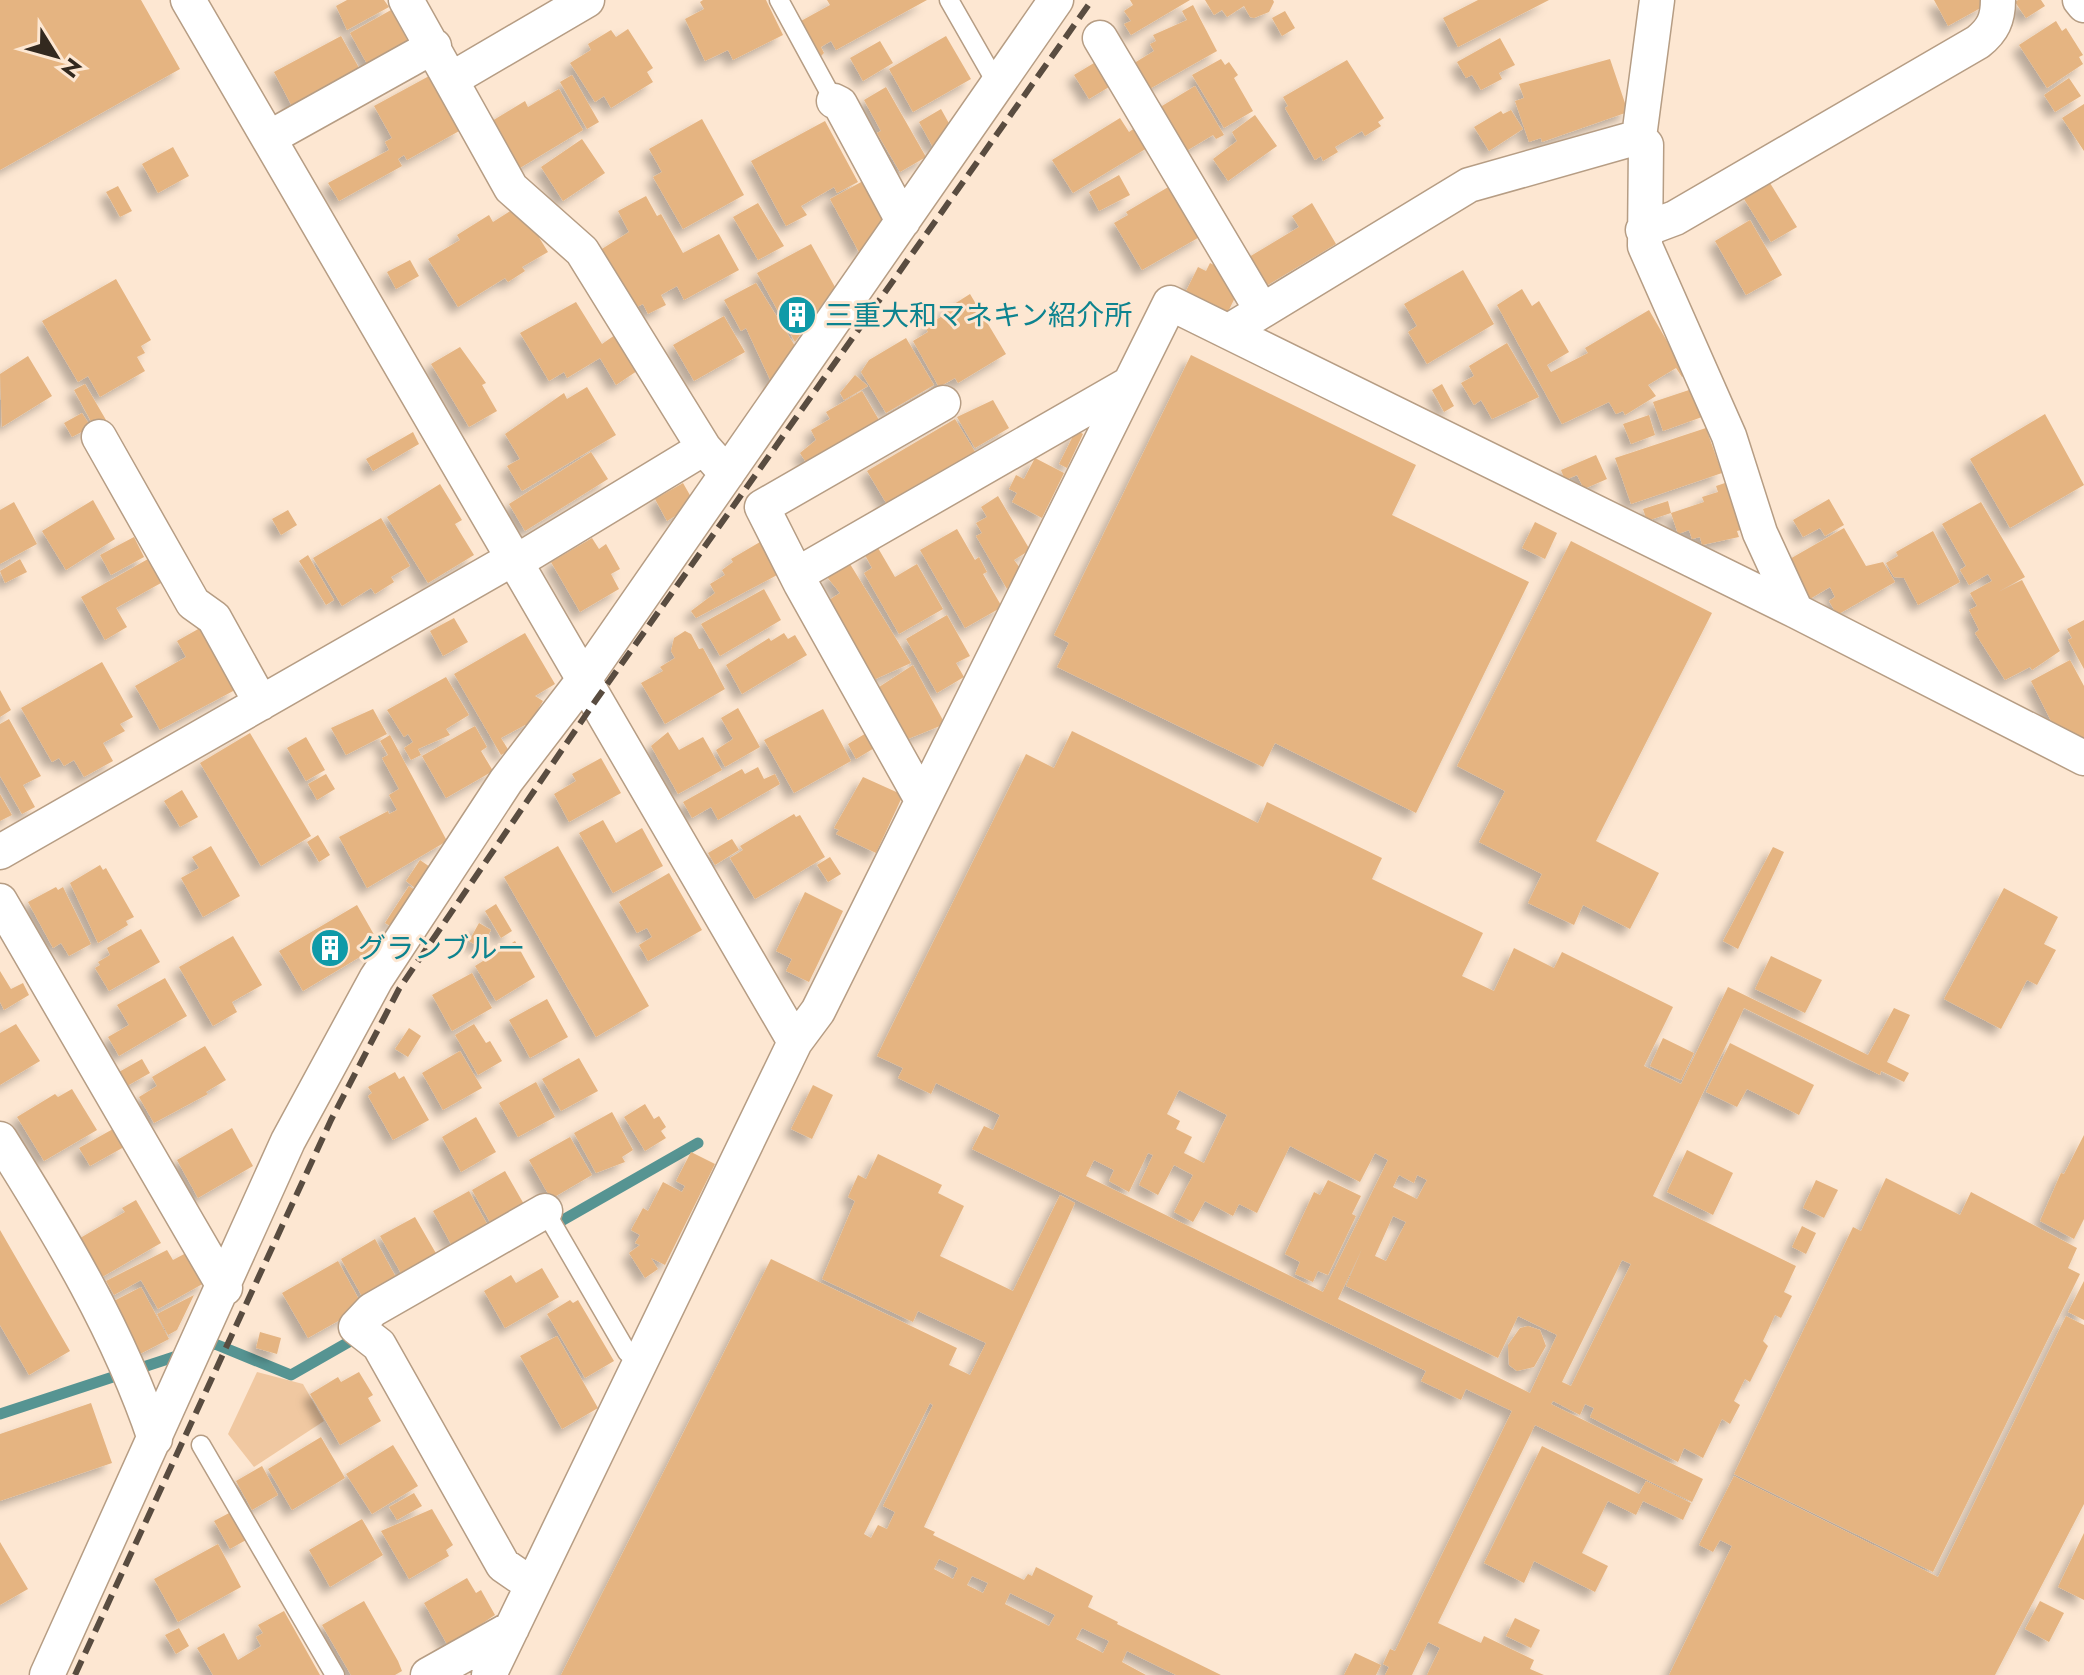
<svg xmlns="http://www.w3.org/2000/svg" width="2084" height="1675" viewBox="0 0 2084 1675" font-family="Jost,'Noto Sans JP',sans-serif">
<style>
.green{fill:#f0c8a1}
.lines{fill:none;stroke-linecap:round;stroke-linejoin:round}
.stream{stroke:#569492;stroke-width:11}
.building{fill:#e5b481;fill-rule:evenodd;filter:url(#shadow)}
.lane-casing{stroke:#b69d84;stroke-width:21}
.street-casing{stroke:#b69d84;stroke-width:37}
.lane{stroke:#fff;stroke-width:18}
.street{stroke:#fff;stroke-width:34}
.rail{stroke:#594c40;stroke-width:6;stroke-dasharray:16 8;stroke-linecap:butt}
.labels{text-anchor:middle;stroke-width:6;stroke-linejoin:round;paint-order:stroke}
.culture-label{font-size:28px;fill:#0d838f;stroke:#fde7d2;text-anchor:start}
</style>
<defs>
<filter id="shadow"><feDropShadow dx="-7" dy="7" stdDeviation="4" flood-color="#0004"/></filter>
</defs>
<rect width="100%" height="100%" fill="#fde7d2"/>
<!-- green -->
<path class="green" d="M257 1372 303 1384 324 1421 254 1467 228 1434Z"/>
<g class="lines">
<!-- stream -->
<path class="stream" d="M549 1228 698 1143
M203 1348 215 1344 291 1375 361 1335
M0 1414 183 1354"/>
</g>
<!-- building -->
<path class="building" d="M0 0H141L180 69 0 170Z
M347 0H384L389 7 347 30 336 6Z
M703 0H766L783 35 733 60 728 50 705 61 685 19 704 9 700 2Z
M827 0H927L836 50 831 41 821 47 824 53 821 56 801 21 830 5Z
M1130 0H1190L1131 35 1124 24 1131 21 1124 11 1133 5Z
M1205 0H1273L1274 2 1269 12 1254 18 1250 17 1244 6 1227 17 1222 10 1214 15Z
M1478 0H1549L1458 47 1443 18Z
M1934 0H1983L1986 5 1948 26Z
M2018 0H2041L2045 6 2026 18 2015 2Z
M1193 5 1217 51 1146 91 1131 65 1154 51 1150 44 1156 41 1153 35 1187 20 1182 11Z
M391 10 408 41 371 71 350 33Z
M1285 11 1295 28 1282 36 1272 18Z
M2056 21 2062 31 2066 28 2083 55 2079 57 2083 64 2047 88 2019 45Z
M628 29 653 68 647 72 653 82 611 108 604 96 595 102 570 63 591 50 588 44 611 30 616 37Z
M341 36 363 75 295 112 274 72Z
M946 36 971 79 913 112 889 69Z
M1500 38 1515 65 1499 73 1502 79 1481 90 1472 75 1466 78 1457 62Z
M880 41 893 63 863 81 850 58Z
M1221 59 1225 65 1229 62 1238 75 1234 78 1253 111 1224 128 1192 75Z
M1610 59 1628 112 1542 142 1541 138 1529 142 1515 101 1524 98 1519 84Z
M1099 60 1114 84 1089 99 1074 75Z
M1347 60 1384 118 1378 122 1381 126 1365 136 1362 131 1335 147 1338 152 1323 161 1321 156 1315 160 1285 108 1288 106 1283 97Z
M431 75 461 130 407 160 404 155 398 159 402 166 339 201 328 183 389 150 385 142 392 138 374 106Z
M572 75 599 122 587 129 560 82Z
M2069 78 2081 96 2055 112 2044 95Z
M1195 86 1224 135 1216 139 1213 135 1183 153 1157 109Z
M886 87 926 157 900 172 877 133 881 131 864 100Z
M559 89 583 130 520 168 492 121 525 101 528 107Z
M2084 104V151L2062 118Z
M941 109 956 136 934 149 919 122Z
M1511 110 1523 129 1489 151 1474 127 1501 111 1503 114Z
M1255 115 1277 146 1228 181 1213 159 1237 141 1232 132Z
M1120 118 1129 132 1139 125 1152 145 1073 193 1052 160Z
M702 119 744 195 683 229 653 177 662 172 649 149Z
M825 121 858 182 837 193 834 187 801 206 807 215 786 226 751 161Z
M582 139 605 173 563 201 541 167Z
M173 147 189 176 158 193 142 164Z
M1119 175 1130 195 1099 211 1089 192Z
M863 181 885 221 860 254 830 199Z
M1770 183 1797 227 1771 242 1744 199Z
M118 186 132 211 120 217 106 192Z
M1170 186 1203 235 1142 270 1114 223 1128 215 1126 212Z
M646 196 657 216 661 214 683 253 719 234 739 270 684 300 677 286 661 295 666 305 648 314 643 304 635 308 597 252 629 232 618 211Z
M758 203 784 246 758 260 733 217Z
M1312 203 1336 244 1266 286 1249 257 1299 227 1292 216Z
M515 208 524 213 548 252 522 267 525 271 508 282 505 278 458 307 428 259 460 240 457 235 489 215 493 222Z
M1750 220 1782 275 1746 295 1715 241Z
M811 244 835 287 795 342 757 273Z
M410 260 419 276 396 289 387 272Z
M1210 263 1230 273 1240 287 1228 312 1184 295 1198 267 1206 271Z
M1463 270 1494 324 1427 364 1408 332 1417 326 1404 304Z
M116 279 151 340 141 346 145 353 137 357 145 371 100 397 88 376 78 382 42 321Z
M756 283 800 354 774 388 746 328 741 331 724 300Z
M1522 289 1532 306 1539 301 1569 352 1547 365 1551 372 1588 353 1585 348 1649 310 1686 374 1682 377 1676 368 1648 385 1656 396 1625 415 1623 411 1616 414 1609 402 1562 424 1497 305Z
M970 294 1006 354 958 383 955 378 939 387 913 341 928 332 925 326 946 314 943 311Z
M576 302 602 344 615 335 637 371 616 385 600 358 567 378 564 372 549 381 520 333Z
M724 316 745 352 694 381 673 345Z
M906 338 934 385 886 413 861 372 869 360Z
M1507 343 1539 397 1492 419 1481 400 1474 405 1461 383 1474 376 1469 366Z
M460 347 486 383 482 385 497 411 469 427 431 364Z
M1191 355 1416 465 1392 515 1529 582 1416 813 1275 743 1263 767 1057 667 1069 643 1054 635Z
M28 356 52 396 2 427 0 374Z
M855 375 868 386 844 400 840 393Z
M85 384 106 420 94 427 74 390Z
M1442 384 1454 406 1444 412 1432 390Z
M587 387 616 435 522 491 507 466 520 459 505 434 564 393 567 399Z
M1692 389 1702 417 1663 431 1653 402Z
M862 391 879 420 807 464 800 453 816 440 811 430 830 419 826 412Z
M993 400 1009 428 975 448 957 417Z
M82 413 91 427 72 437 64 423Z
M2045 414 2084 485 2010 528 1970 459Z
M1649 415 1655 435 1631 444 1623 424Z
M955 419 977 455 888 506 867 471Z
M1706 428 1722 473 1631 504 1615 458Z
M1076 430 1083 434 1067 468 1059 464Z
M413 432 419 444 373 471 366 459Z
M591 452 608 479 525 531 509 504Z
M1596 455 1607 479 1584 489 1577 475 1565 480 1561 470Z
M1035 458 1064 473 1042 518 1012 502 1017 493 1009 489 1016 475 1024 479Z
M683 483 695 504 667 521 655 499Z
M1725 483 1741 530 1737 531 1739 537 1702 545 1700 537 1692 539 1689 530 1678 534 1671 513 1647 521 1643 509 1668 501 1671 513 1704 502 1702 497 1718 492 1716 486Z
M440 484 462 520 455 524 474 555 428 583 387 517Z
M998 496 1030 550 1014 560 1020 568 1007 589 976 536 982 533 976 523 987 517 981 507Z
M1829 499 1844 525 1825 536 1820 528 1803 537 1793 520Z
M93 500 115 539 66 570 42 531Z
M14 502 37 544 0 564V510Z
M1981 502 2025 577 1998 592 2022 580 2060 651 2032 670 2030 667 2005 680 1975 633 1979 630 1969 610 1977 606 1970 593 1992 581 1988 574 1969 585 1960 570 1966 566 1942 524Z
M288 510 297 525 281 535 272 519Z
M381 518 410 566 391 577 394 582 375 594 371 588 342 606 313 558Z
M1535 522 1557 533 1545 559 1522 548Z
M1844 528 1866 566 1883 562 1895 582 1837 615 1829 601 1835 597 1830 587 1810 599 1788 560Z
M957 529 975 560 979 557 987 572 983 574 1002 607 965 628 920 550Z
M1933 531 1960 582 1918 605 1904 578 1894 577 1886 563 1898 556 1896 552Z
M134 537 144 557 111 575 100 555Z
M592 538 599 549 606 544 620 569 611 574 619 589 580 612 551 562Z
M1571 541 1712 613 1596 841 1659 873 1630 929 1583 905 1574 925 1528 903 1542 874 1479 842 1505 791 1457 766Z
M760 542 779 574 696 618 691 611 715 593 710 584 725 575 722 570 733 562 731 559Z
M878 548 895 577 917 564 943 609 899 634 864 573 872 568 865 555Z
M308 555 334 600 326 605 299 561Z
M20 559 27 572 5 583 0 571Z
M148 559 161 583 116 608 127 627 105 640 81 597Z
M850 564 911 663 869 682 826 602 840 593 827 577Z
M764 589 781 620 720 656 701 624Z
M947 615 970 656 956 663 964 677 937 693 906 639Z
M454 618 468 642 443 656 430 631Z
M2084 620V669L2068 640 2072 638 2067 629Z
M200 628 235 690 160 730 135 686 186 657 177 641Z
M685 631 691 634 699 649 703 648 725 689 665 724 641 683 663 671 660 667 675 658 671 651 674 638Z
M525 633 555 684 535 696 543 701 528 726 525 725 501 738 509 751 501 755 454 674Z
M784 633 788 639 795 635 807 655 742 694 726 665 769 638 771 641Z
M2070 660 2084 686V738L2052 723 2031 681Z
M102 662 133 717 120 724 125 731 103 743 113 761 84 777 74 760 64 766 59 758 52 762 21 708Z
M913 665 945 724 903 741 876 689Z
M446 677 469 715 446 729 450 735 418 749 421 755 411 760 404 748 413 742 408 734 404 737 387 710Z
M0 690 11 710 0 717Z
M738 708 760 747 725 767 716 750 733 739 721 718Z
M373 709 387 734 346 755 331 728Z
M823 709 851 761 794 793 764 740Z
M9 719 41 776 23 785 35 807 22 814 0 776V724Z
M475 726 487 747 481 751 493 771 446 798 422 756Z
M1072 731 1258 823 1267 802 1382 858 1372 879 1483 933 1462 976 1494 991 1514 948 1554 968 1562 952 1673 1007 1644 1066 1681 1084 1728 987 1868 1055 1894 1008 1910 1015 1887 1062 1909 1073 1904 1082 1881 1071 1880 1075 1744 1008 1653 1196 1796 1266 1784 1292 1792 1296 1781 1318 1775 1315 1763 1341 1768 1346 1750 1382 1745 1379 1734 1401 1740 1405 1730 1424 1722 1419 1703 1458 1684 1448 1678 1462 1590 1417 1594 1408 1585 1404 1580 1415 1553 1401 1551 1404 1703 1479 1692 1502 1535 1425 1438 1623 1481 1643 1484 1636 1534 1660 1530 1669 1544 1675H1427L1440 1648 1428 1642 1412 1675H1385L1389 1667 1383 1664 1390 1649 1395 1651 1512 1411 1466 1389 1461 1400 1421 1381 1426 1371 972 1149 984 1126 993 1130 1000 1115 936 1083 931 1094 898 1078 903 1068 877 1056 1026 754 1054 768ZM1179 1090 1227 1115 1204 1163 1184 1153 1192 1137 1176 1129 1180 1121 1167 1114ZM1290 1146 1360 1182 1375 1153 1388 1160 1323 1292 1086 1176 1094 1160 1114 1170 1109 1181 1129 1192 1148 1153 1153 1155 1139 1185 1158 1195 1174 1165 1193 1175 1174 1212 1193 1222 1205 1201 1233 1216 1239 1204 1257 1213ZM1399 1175 1414 1183 1417 1175 1427 1180 1417 1199 1393 1187ZM1393 1216 1406 1222 1386 1261 1375 1256ZM1362 1249 1346 1286 1498 1358 1518 1316 1557 1335 1530 1393 1338 1299ZM1622 1260 1631 1264 1571 1386 1562 1382Z
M668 732 679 750 703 737 722 770 678 794 651 746Z
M868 732 876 747 856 759 848 744Z
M250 733 311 836 261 866 200 763Z
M390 735 447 841 367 888 339 837 388 811 389 814 397 810 389 795 399 789 382 758 388 755 380 741Z
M306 737 325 770 306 781 287 748Z
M601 758 621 793 569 822 554 794 576 781 572 774Z
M758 767 764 779 775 774 780 784 718 820 711 807 692 818 683 802 742 769 745 774Z
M326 774 335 789 317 800 308 784Z
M863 777 903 795 876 853 836 834 839 830 834 828Z
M182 790 198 817 180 827 164 801Z
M0 794 12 815 0 821Z
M794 814 796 817 800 815 825 857 755 899 730 858 743 850 740 846Z
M603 820 616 843 642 828 663 866 613 893 579 833Z
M318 835 330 855 319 862 307 842Z
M732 839 739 850 715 865 708 853Z
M211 846 240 896 203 917 181 878 199 868 192 857Z
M558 846 649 1006 596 1037 504 877Z
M1773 847 1784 852 1738 949 1723 941Z
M830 857 841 874 828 882 817 865Z
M420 860 430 867 415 888 406 881Z
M100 865 103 870 106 868 134 917 126 921 128 925 98 943 70 883Z
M669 873 702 930 648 961 639 945 652 937 647 928 637 933 619 902Z
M409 886 415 890 392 927 385 923Z
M56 887 58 890 63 887 91 944 69 956 61 943 53 948 28 902Z
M2004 888 2058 917 2044 944 2056 950 2037 985 2027 980 2001 1029 1944 999Z
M805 892 843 911 809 982 786 971 792 959 776 951Z
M496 904 512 931 501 938 485 911Z
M357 905 380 945 303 991 279 951Z
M479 923 491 930 481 948 469 941Z
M141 929 160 962 109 991 95 968 100 965 98 962 110 955 107 948Z
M233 936 262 985 232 1002 237 1012 213 1026 179 967Z
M515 941 535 977 496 1001 475 966Z
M1771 956 1822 980 1805 1013 1755 989Z
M0 971 11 989 23 983 29 995 4 1010 0 1002Z
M472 973 492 1008 452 1031 432 995Z
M165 978 187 1016 119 1056 108 1037 129 1025 117 1005Z
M547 999 568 1037 530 1058 509 1020Z
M16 1024 40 1061 0 1085V1033Z
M474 1024 486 1043 490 1041 502 1061 478 1075 455 1035Z
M409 1028 421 1036 408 1057 395 1049Z
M1663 1038 1694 1053 1681 1080 1650 1066Z
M1730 1043 1814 1085 1799 1115 1747 1089 1737 1107 1706 1092Z
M205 1046 226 1080 206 1092 208 1094 154 1123 139 1097 157 1086 152 1077Z
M460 1051 482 1088 443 1110 422 1073Z
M579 1058 598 1091 561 1111 542 1079Z
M142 1059 150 1073 127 1086 119 1072Z
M395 1072 399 1079 404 1076 429 1120 393 1140 368 1096 372 1093 368 1087Z
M536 1082 555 1117 518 1137 499 1103Z
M813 1085 833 1095 812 1139 791 1129Z
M72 1089 97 1130 44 1161 17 1117 55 1094 58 1097Z
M645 1104 654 1119 659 1116 666 1127 661 1131 666 1138 645 1151 624 1117Z
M612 1112 633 1150 622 1157 625 1162 596 1173 574 1133Z
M476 1117 496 1152 461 1172 442 1137Z
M232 1128 253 1166 198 1198 177 1160Z
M113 1129 124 1147 90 1166 79 1148Z
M2084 1135V1219L2074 1239 2040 1221 2061 1173 2064 1174Z
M570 1137 592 1175 551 1199 529 1160Z
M1687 1150 1733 1173 1713 1215 1667 1192Z
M691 1152 715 1164 665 1265 651 1258 658 1269 645 1278 629 1253 640 1245 635 1243 640 1235 631 1230 643 1208 648 1211 663 1182 682 1192 685 1186 676 1181Z
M878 1154 942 1185 938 1193 964 1206 940 1256 1013 1291 1060 1195 1075 1203 924 1527 935 1532 933 1535 1024 1580 1028 1574 1032 1576 1036 1567 1093 1596 1088 1607 1118 1622 1117 1624 1221 1675H1176L1127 1651 1122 1662 1146 1675H561L771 1259 957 1348 949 1365 970 1375 986 1343 918 1311 913 1322 822 1279 855 1201 848 1197 858 1175 866 1179ZM930 1403 933 1405 883 1506 895 1512 887 1529 878 1525 871 1538 864 1534ZM939 1559 958 1568 953 1579 934 1569ZM972 1576 988 1583 983 1593 967 1585ZM1010 1593 1055 1615 1049 1626 1005 1604ZM1082 1628 1109 1641 1103 1653 1076 1639Z
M505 1171 525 1206 491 1224 472 1190Z
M1886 1178 1960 1215 1971 1192 2077 1248 2068 1268 2080 1274 1933 1572 1734 1474 1853 1227 1861 1231Z
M1328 1180 1361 1196 1352 1214 1356 1216 1328 1275 1318 1271 1313 1282 1295 1274 1300 1262 1285 1254 1314 1192 1320 1195Z
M1816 1180 1838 1190 1824 1218 1803 1208Z
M469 1191 488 1226 452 1246 433 1211Z
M136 1200 161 1243 97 1280 75 1241 125 1212 122 1208Z
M415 1217 437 1255 402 1275 380 1236Z
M1802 1226 1816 1233 1806 1254 1792 1247Z
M0 1230 70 1351 29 1375 0 1325Z
M375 1239 397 1279 363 1298 341 1259Z
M167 1250 173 1260 188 1252 206 1282 158 1309 141 1280 114 1295 106 1281Z
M338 1261 363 1307 308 1338 282 1293Z
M542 1268 559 1297 505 1328 484 1291 511 1275 516 1283Z
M2084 1281V1320L2068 1312Z
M141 1287 169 1339 140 1354 112 1302Z
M194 1295 177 1330 168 1335 157 1314Z
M570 1300 573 1303 578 1300 614 1361 585 1378 547 1314Z
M2066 1316 2084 1325V1504L1995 1675H1669L1732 1546 1720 1540 1713 1552 1699 1545 1734 1476 1938 1577Z
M1528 1326 1540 1330 1546 1346 1534 1367 1517 1371 1509 1365 1508 1345 1520 1328Z
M260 1332 281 1338 277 1354 256 1348Z
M557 1336 598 1408 562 1429 520 1356Z
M359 1372 373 1395 368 1398 381 1421 340 1445 310 1394 338 1377 341 1382Z
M91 1403 112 1463 0 1501V1434Z
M321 1437 345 1478 292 1510 268 1469Z
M393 1445 418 1486 372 1514 346 1474Z
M1542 1446 1639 1494 1646 1481 1691 1503 1683 1520 1643 1501 1636 1515 1608 1501 1582 1553 1608 1566 1595 1592 1534 1561 1524 1583 1484 1563Z
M262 1466 278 1495 252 1510 236 1481Z
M414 1493 422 1506 397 1520 389 1507Z
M432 1509 453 1545 446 1550 449 1556 409 1579 381 1531Z
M231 1512 246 1540 230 1549 214 1521Z
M362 1519 383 1555 330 1587 309 1550Z
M2084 1533V1600L2058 1587Z
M0 1542 28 1589 0 1605Z
M218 1544 241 1587 178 1622 154 1579Z
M467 1578 476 1593 481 1590 495 1615 448 1646 424 1603Z
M364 1601 398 1661 402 1671 395 1675H351L322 1625Z
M2040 1601 2064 1613 2049 1642 2025 1629Z
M284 1611 320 1675H213L197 1648 224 1633 238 1660 261 1646 256 1637 263 1633 258 1625Z
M1515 1618 1540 1630 1531 1648 1506 1636Z
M179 1628 189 1646 176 1654 165 1635Z
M1355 1653 1381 1665 1376 1675H1344Z"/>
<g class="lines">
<defs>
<path id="lane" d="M779 0 834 101
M949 0 997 84
M545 1211 627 1352 640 1362
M201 1445 335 1675"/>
<path id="street" d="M188 0 795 1042
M406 0 511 188 582 251 704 448 727 474
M1657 0 1639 137 1646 145 1645 246 1729 436 1760 533 1796 611
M2080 0 2084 5
M1100 38 1261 309
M452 79 587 0
M834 101 840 104 903 221
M269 138 434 46
M1643 230 1675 218 1978 42C1993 30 1998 19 1998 0
M1229 331 1469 185 1639 137
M99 437 193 603 214 618 261 703
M516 562 704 448
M798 574 1129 384
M922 800 801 584 762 507 943 403
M0 852 514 558
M0 901 225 1288
M0 1139C60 1234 119 1332 155 1439
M532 1585 503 1565 379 1345 356 1327 372 1310 545 1211
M47 1675 288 1141 376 979 506 781 585 678 1056 0
M428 1675 512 1628
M489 1675 795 1042 818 1011 1170 303 1796 611 2084 758"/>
</defs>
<!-- lane casing -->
<use href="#lane" class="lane-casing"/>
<!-- street casing -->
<use href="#street" class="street-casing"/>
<!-- lane -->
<use href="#lane" class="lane"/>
<!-- street -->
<use href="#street" class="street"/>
<!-- rail -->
<path class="rail" d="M75 1675 331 1120 399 989 596 700 1092 0"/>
</g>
<!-- icons -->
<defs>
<symbol id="building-disc" viewBox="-11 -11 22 22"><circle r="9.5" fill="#0f9aa8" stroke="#fde7d2"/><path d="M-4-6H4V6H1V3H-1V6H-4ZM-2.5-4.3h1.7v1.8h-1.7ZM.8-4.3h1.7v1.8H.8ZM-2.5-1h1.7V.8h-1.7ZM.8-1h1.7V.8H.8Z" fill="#fff"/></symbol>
</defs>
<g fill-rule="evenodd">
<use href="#building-disc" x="775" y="293" width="44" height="44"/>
<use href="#building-disc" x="308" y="926" width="44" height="44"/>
</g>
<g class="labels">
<!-- culture labels -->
<g class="culture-label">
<text x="825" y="325">三重大和マネキン紹介所</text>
<text x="358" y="958">グランブルー</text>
</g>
</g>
<!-- north arrow -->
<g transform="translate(56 56) rotate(127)" stroke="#fde7d2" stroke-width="6" paint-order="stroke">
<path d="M0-6L14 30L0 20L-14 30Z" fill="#33291f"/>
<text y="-12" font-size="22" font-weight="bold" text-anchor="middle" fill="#33291f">N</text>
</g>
</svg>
